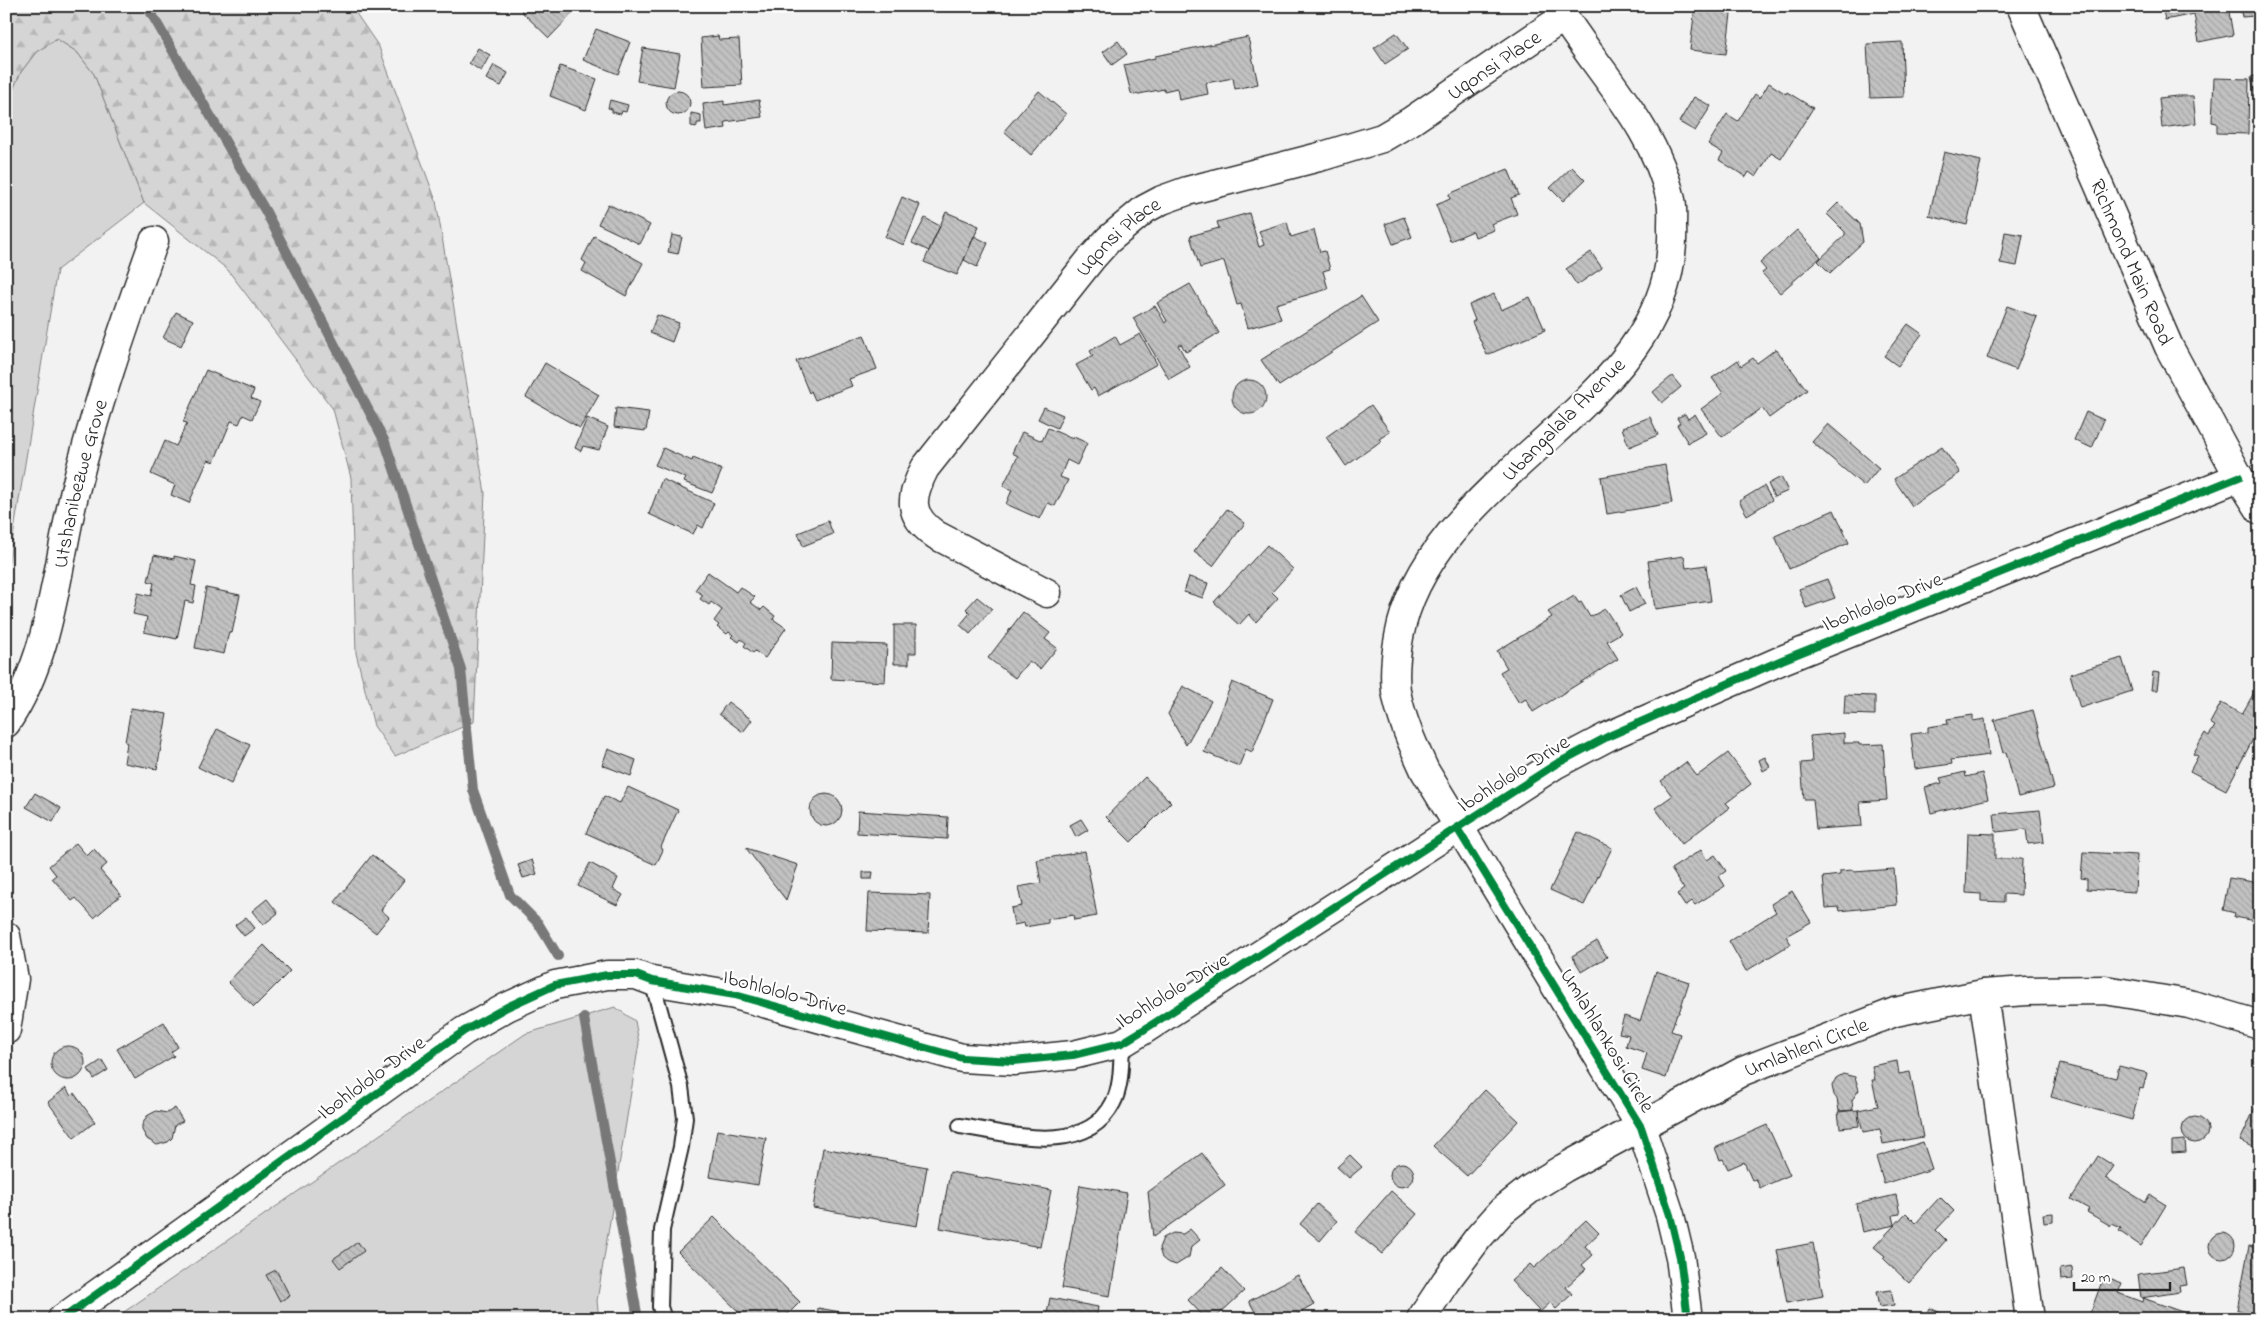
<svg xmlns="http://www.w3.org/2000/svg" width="2266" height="1325" viewBox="0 0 2266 1325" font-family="'Indie Flower',sans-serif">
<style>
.green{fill:#d5d5d5;stroke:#808080}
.forest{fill:url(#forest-firs);stroke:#808080}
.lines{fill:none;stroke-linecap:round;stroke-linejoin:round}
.stream{stroke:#787878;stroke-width:10}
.building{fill:url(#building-back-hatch);stroke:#2b2b2b}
.lane-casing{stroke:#2b2b2b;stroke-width:18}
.street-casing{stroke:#2b2b2b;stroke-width:31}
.secondary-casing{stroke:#2b2b2b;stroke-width:31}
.lane{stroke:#fff;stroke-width:14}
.street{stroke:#fff;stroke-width:28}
.secondary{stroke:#fff;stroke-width:28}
.cycleway-casing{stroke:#fff;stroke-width:11}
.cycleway{stroke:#00873e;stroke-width:8}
.labels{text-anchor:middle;stroke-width:4.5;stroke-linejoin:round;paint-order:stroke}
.street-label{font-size:21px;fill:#2b2b2b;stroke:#fff}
</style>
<defs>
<pattern id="forest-firs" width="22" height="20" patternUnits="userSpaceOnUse" patternTransform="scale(1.25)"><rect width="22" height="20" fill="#d5d5d5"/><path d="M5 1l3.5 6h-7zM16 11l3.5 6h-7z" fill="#b7b7b7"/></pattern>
<pattern id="building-back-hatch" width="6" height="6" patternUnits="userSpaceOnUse" patternTransform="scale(1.25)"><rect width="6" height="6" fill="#c1c1c1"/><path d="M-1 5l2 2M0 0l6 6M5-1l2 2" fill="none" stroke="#a6a6a6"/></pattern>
</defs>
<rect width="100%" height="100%" fill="#f2f2f2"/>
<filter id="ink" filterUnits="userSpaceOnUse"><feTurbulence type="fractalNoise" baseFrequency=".02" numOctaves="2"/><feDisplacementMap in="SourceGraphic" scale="10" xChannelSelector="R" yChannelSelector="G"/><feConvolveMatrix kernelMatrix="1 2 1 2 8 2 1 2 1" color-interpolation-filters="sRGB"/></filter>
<g filter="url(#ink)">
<!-- green -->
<path class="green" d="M57 39 77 52 94 74 144 203 57 270 6 579V104L21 72 36 52Z
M615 1007 635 1021 639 1043 597 1301 599 1319H114L525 1034Z"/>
<!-- forest -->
<path class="forest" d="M6 6H351L379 47 436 201 485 493 474 722 395 756 374 726 356 653 351 478 333 409 227 269 144 203 94 74 77 52 57 39 36 52 21 72 6 104Z"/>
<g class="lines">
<!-- stream -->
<path class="stream" d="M147 6 266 212 385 442 461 669 473 790 510 895 538 923 558 956
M584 1018 638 1319"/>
</g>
<!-- building -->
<path class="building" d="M493 6H504L499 12Z
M526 6H564L572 14 549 38 521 11Z
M1695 6H1732L1726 54 1690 50Z
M2162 6H2228L2233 35 2199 42 2194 14 2165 20Z
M2240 6H2254L2256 16 2242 17Z
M596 29 630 42 618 74 583 60Z
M1396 33 1408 49 1385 64 1374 48Z
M718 36 719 40 739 39 742 85 704 87 701 38Z
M1248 37 1258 84 1235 89 1233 78 1206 83 1208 94 1179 100 1177 88 1164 91V89L1134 95 1131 93 1124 65 1155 58V56Z
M1118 41 1127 54 1112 65 1103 52Z
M1902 42 1904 97 1870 98 1867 44Z
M478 48 490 55 481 71 469 63Z
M643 48 680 54 674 87 637 81Z
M494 65 508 73 501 86 486 79Z
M560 66 597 79 586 110 550 96Z
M2260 75V97L2256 98 2251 77Z
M2214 78 2249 79 2248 134 2217 133V123L2212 122Z
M1769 83 1786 94 1787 92 1813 108 1781 159 1771 153 1756 177 1749 172 1746 177 1719 160 1723 153 1708 144 1727 114 1738 121 1755 94 1760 98Z
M666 103a12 12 0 1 1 24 0a12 12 0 1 1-24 0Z
M1039 91 1066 114 1031 155 1004 131Z
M2177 96H2193L2196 123 2162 128 2159 98Z
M1694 97 1711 106 1695 131 1679 122Z
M610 100 628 105 626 112 622 111 621 114 612 112V109L608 108Z
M759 100 762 117 725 122 726 128 706 131 703 104 724 101V105Z
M691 113 701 115V123H697V127L691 126Z
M1944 152 1981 161 1967 225 1929 216Z
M1572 167 1585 180 1563 201 1550 188Z
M1508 169 1519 195 1511 198 1517 214 1491 224 1494 230 1475 237 1473 231 1450 241 1436 205 1450 199 1449 194Z
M902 197 920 205 904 245 885 237Z
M1838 203 1860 224 1863 242 1830 273 1818 261 1845 235V232L1827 214Z
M608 204 650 225 640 244 598 224Z
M946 212 979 226 957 275 924 262Z
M1249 213 1259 247 1264 245 1259 231 1287 222 1291 237 1314 230 1320 252 1325 251 1330 269 1323 271 1328 289 1276 304 1281 319 1248 328 1241 304 1237 305 1224 261 1200 268 1190 236 1219 228 1217 222Z
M1404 217 1412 237 1393 244 1385 224Z
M925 218 940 226 929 251 912 243Z
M1797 230 1821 257 1780 293 1762 273 1766 270 1760 263Z
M2005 232 2023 235 2017 266 2000 263Z
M672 235 682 237 678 254 668 252Z
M594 236 643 263 626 296 582 271 586 263 582 260Z
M974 236 988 243 977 267 964 260Z
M1591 252 1602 268 1577 285 1566 269Z
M1190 284 1219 333 1186 352 1181 344 1178 345 1190 367 1169 379 1133 318 1155 306 1165 323 1167 321 1157 303Z
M1494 294 1501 310 1530 297 1545 330 1487 355 1472 322 1475 320 1469 305Z
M1361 296 1378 322 1279 386 1261 360Z
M2007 306 2037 317 2016 370 1987 358Z
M176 312 193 320 181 346 163 338Z
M657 315 679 323 672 342 650 333Z
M1908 324 1922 334 1898 366 1884 356Z
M1140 334 1157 364 1098 396 1094 388 1091 390 1076 365 1093 356 1090 351 1115 336 1120 345Z
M864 335 877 369 849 379 852 386 815 400 811 391 809 393 796 361Z
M1776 349 1807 390 1769 418 1762 408 1722 437 1701 409 1723 393 1712 378 1738 360 1741 366 1753 358 1757 363Z
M545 363 599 395 580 428 526 397Z
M206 370 254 390 251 398 260 402 252 419 243 415 239 424 231 421 214 462 208 460 189 503 171 495 175 485 151 474 165 441 176 446 187 423 183 422Z
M1672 376 1681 387 1662 403 1653 392Z
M1232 397a17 17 0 1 1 34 0a17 17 0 1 1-34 0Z
M1371 405 1390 432 1379 439 1381 441 1346 466 1326 437Z
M1044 407 1063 415 1057 428 1038 419Z
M616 408 649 412 646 431 614 427Z
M2086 412 2104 420 2092 448 2074 440Z
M1685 414 1688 419 1695 414 1706 433 1688 443 1677 425 1680 423 1677 418Z
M1650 417 1658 435 1629 447 1622 428Z
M587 418 608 427 599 450 583 446 581 451 575 448Z
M1828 424 1879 468 1864 486 1812 442Z
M1048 428 1073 439 1074 437 1087 443 1077 465 1067 460 1060 477 1068 480 1055 506 1048 503 1040 519 1006 504 1012 490 1003 486 1018 456 1012 453 1022 432 1042 441Z
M1942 447 1960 473 1912 506 1894 479Z
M663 448 692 461 693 458 722 470 712 493 684 482 686 478 655 465Z
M1665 465 1672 503 1607 514 1601 477Z
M1781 477 1788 491 1774 497 1768 484Z
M662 479 714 503 703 528 698 525 693 534 649 514Z
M1764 486 1772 500 1747 515 1739 501Z
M1227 509 1245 523 1213 566 1194 552Z
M1834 510 1849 543 1789 569 1775 536Z
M828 521 833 534 803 546 798 533Z
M1267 545 1293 569 1272 592 1278 598 1256 622 1249 614 1239 625 1214 602Z
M154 555 174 559V556L196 561 191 585 196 586 193 603 185 601 177 639 144 632 147 617 133 614 138 593 151 596 154 583 148 581Z
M1684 556 1686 568 1706 565 1711 601 1655 609 1648 561Z
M708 572 736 592 740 587 755 597 750 602 761 610 764 607 775 616 773 619 786 628 765 658 755 651 753 653 744 646 746 643 741 639 739 642 731 637 733 635 729 632 727 634 717 627 719 625 714 621 722 610 711 602 709 605 700 599 703 595 695 590Z
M1189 577 1208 583 1203 598 1184 592Z
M1827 579 1835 598 1806 608 1799 589Z
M1636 587 1645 604 1629 612 1621 595Z
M206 588 240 595 232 633 229 632 224 654 195 648Z
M1574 596 1579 603 1581 602 1590 617 1605 609 1621 633 1607 641 1618 659 1533 712 1526 699 1519 703 1500 672 1507 668 1497 651 1552 617 1548 612Z
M977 597 992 609 970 634 960 625 970 613 966 609Z
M1023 612 1050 633 1045 639 1057 648 1040 669 1029 661 1015 678 988 658Z
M894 625H916V653H909V664H894Z
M832 643 887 645 885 682 831 679Z
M2122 658 2132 691 2080 708 2070 674Z
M2153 672 2159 673 2157 690H2151Z
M1232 682 1273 699 1252 752 1246 749 1239 766 1204 752Z
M1183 686 1211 701 1186 745 1168 714Z
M2255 691 2260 693V726L2226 790 2190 771 2198 756 2193 754 2205 733 2209 736 2215 726 2210 723 2221 703 2242 714Z
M1845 695 1875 696V715L1844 714Z
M728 702 752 720 743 732 719 714Z
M131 708 167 714 157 769 124 763 127 743 125 742Z
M2033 710 2054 788 2018 797 2006 752 2003 753 1994 720Z
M1973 715V721L1985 719 1989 755 1951 760 1952 764 1915 769 1911 734 1928 732V727L1948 724 1947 719Z
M217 729 250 745 231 784 198 767Z
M1844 733V743H1859V745L1883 744 1887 800 1860 802 1862 826 1816 829 1813 799H1804L1801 763 1812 762 1810 736Z
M608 749 636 760 631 776 602 765Z
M1728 753 1751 784 1726 803 1730 807 1682 844 1655 808 1672 796 1661 781 1686 762 1697 776Z
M1765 757 1770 767 1763 771 1759 760Z
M1965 772 1966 777 1982 773 1988 799 1931 813 1925 787 1942 783 1940 778Z
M1145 777 1171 802 1131 842 1106 817Z
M628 787 678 810 661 847 663 850 656 865 586 833 604 796 620 803Z
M35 793 61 808 53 822 26 807Z
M810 810a16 16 0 1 1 32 0a16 16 0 1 1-32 0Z
M2040 810 2044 842 2028 844 2026 829 1996 832 1994 814Z
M858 811 948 817 947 839 857 833Z
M1081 819 1088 830 1076 837 1070 825Z
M1578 832 1612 848 1584 905 1550 890Z
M1968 833 1995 834V859H2022L2021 895 2004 894V902L1981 901V894L1966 893Z
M76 843 87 856 94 849 107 864 100 870 121 895 94 918 76 898 72 901 52 878 56 875 49 866Z
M746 848 798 865 786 900Z
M1701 850 1707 860 1715 855 1726 871 1719 876 1725 886 1695 905 1692 901 1685 906 1677 894 1684 889 1671 869Z
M1085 851 1097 916 1074 920 1073 915 1048 919V923L1025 927 1024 923 1014 925 1011 908 1022 906 1018 887 1041 883 1037 860Z
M2083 852 2137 855 2135 892 2087 889V879L2081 878Z
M372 855 404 880 381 910 389 917 376 933 335 902Z
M532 860 537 874 523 878 518 865Z
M590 863 618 878 613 889 623 895 617 905 578 886Z
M1894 869 1897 905 1840 911 1839 907 1826 908 1823 877 1840 875V871L1853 870 1854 872Z
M863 872H873L872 879H863Z
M2229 878 2260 883V922L2234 917 2235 913 2223 910Z
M1792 891 1811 922 1786 936 1791 944 1746 971 1729 941 1776 912 1771 904Z
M869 893 930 895 928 933 867 931Z
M267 899 278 913 263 925 252 911Z
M246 917 255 928 244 936 235 925Z
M1597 941 1607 957 1582 972 1572 956Z
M264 945 290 971 254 1007 228 982Z
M2253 958H2260V978H2253Z
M1656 971 1689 982 1679 1013H1677L1671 1031 1680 1034 1666 1078 1642 1070 1647 1053 1626 1046 1629 1035 1619 1033 1624 1016 1640 1021Z
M164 1022 178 1047 171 1052 174 1056 135 1079 117 1049Z
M51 1063a17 17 0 1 1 34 0a17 17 0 1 1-34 0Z
M102 1060 108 1070 94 1079 88 1069Z
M1897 1061 1899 1074 1910 1072 1923 1137 1883 1144 1880 1129 1863 1132 1858 1110 1878 1106 1872 1080H1875L1872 1066Z
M2060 1064 2116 1078 2119 1066 2147 1073 2143 1089 2140 1088 2132 1120 2051 1097Z
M1843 1074 1855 1077 1859 1090 1852 1100 1853 1110 1839 1111 1837 1099 1834 1095 1832 1086 1836 1078Z
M66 1088 71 1096 74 1093 95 1122 74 1138 48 1102Z
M1485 1090 1518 1121 1467 1176 1433 1146Z
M2256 1106 2260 1108V1150L2240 1141Z
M175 1108 183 1121 175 1125 172 1138 168 1142 157 1145 147 1139 142 1130V1125L147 1116 156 1111 167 1113Z
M1858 1110 1859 1126 1840 1128 1838 1112Z
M2182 1130a13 13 0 1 1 26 0a13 13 0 1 1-26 0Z
M1767 1125 1790 1175 1760 1188 1756 1179 1752 1180 1744 1162 1728 1169 1723 1159 1720 1160 1715 1148Z
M717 1130 766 1138 758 1185 709 1177Z
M2185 1140 2186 1152 2172 1153V1141Z
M1923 1142 1932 1169 1884 1184 1876 1157Z
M823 1148 927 1167 917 1226 813 1208Z
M1202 1153 1225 1185 1153 1237 1148 1192Z
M1350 1155 1362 1167 1349 1178 1337 1167Z
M2098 1156 2114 1166 2106 1178 2145 1202 2150 1195 2166 1205 2141 1246 2119 1231 2121 1228 2112 1224 2111 1226 2087 1212 2089 1209 2071 1199Z
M1390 1175a12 12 0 1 1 24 0a12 12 0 1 1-24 0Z
M950 1172 1051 1190 1040 1247 940 1228Z
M1080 1185 1127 1193 1110 1296 1062 1288Z
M1391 1191 1417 1214 1382 1254 1355 1232Z
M1896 1195 1900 1214 1893 1215 1895 1225 1862 1232 1856 1204Z
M1940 1197 1954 1211 1936 1230 1946 1240 1909 1283 1883 1258 1885 1256 1874 1247 1906 1213 1916 1223Z
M1317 1204 1337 1221 1320 1241 1300 1224Z
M2053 1213V1222L2044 1223 2043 1214Z
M714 1217 800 1302 783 1319H746L678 1252Z
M1586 1220 1599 1233 1585 1246 1593 1255 1582 1265 1586 1269 1566 1287 1572 1294 1556 1309 1550 1303 1540 1312 1511 1281 1530 1264 1534 1268Z
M1190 1229 1200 1240 1191 1247 1189 1257 1176 1265 1167 1262 1162 1258 1159 1248 1163 1238 1173 1233 1183 1234Z
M2209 1246a13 13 0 1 1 26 0a13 13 0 1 1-26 0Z
M358 1242 364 1251 340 1268 333 1259Z
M1813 1243 1823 1296 1787 1303 1777 1250Z
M2249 1246 2260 1248V1319H2246L2248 1312 2237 1310Z
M2072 1267 2073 1279 2061 1280 2060 1269Z
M1222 1268 1244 1291 1214 1319H1206L1188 1300Z
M2184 1268 2187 1285 2179 1286 2180 1292 2141 1298 2138 1274Z
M276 1270 290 1296 280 1301 266 1275Z
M1298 1275 1314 1305 1289 1319H1259L1249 1301Z
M2104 1276 2122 1283 2118 1293 2142 1302 2143 1298 2188 1314 2186 1319H2088Z
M1891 1290 1894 1305 1879 1307 1876 1292Z
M1050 1298 1098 1307 1096 1319H1046Z
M818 1308 880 1319H817Z
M1930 1308 1954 1319H1925Z"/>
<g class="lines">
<defs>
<path id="lane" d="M652 981 681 1087 685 1118 681 1147 662 1230 660 1307 664 1319
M960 1126C1007 1133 1085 1158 1113 1103 1122 1086 1121 1062 1122 1043"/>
<g id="street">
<path d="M1557 6C1595 69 1655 126 1671 200 1673 209 1672 219 1672 227 1680 404 1429 470 1399 637 1396 653 1394 674 1396 691 1401 719 1413 745 1425 771L1641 1127 1670 1215 1680 1257 1688 1319"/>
<path id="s1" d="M1047 593 936 535C907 515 910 497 925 468L1091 259 1108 240 1145 209 1162 200 1187 191 1323 156 1382 138 1411 121 1564 17"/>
<path id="s2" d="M6 723C52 655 56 568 75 491 96 406 125 324 154 241"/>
<path d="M6 936 14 979 6 1030"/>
<path d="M1983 994 2030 1319"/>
<path d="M62 1319 464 1031 507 1007 555 985 607 975H636L652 981 735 995 962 1058 1014 1061 1073 1055 1122 1043 1145 1029 1556 764 1609 736 1782 660 2239 477"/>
<path id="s3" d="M1421 1319 1446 1281 1478 1238 1502 1211 1530 1189 1564 1168 1743 1071 1895 1012 1983 994 2027 991 2105 990 2189 1004 2260 1025"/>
</g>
<g id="secondary">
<path id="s4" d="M2021 6 2169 347 2239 477 2260 510"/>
</g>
</defs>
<!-- lane casing -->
<use href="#lane" class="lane-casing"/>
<!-- street casing -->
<use href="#street" class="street-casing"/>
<!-- secondary casing -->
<use href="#secondary" class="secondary-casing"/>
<!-- lane -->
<use href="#lane" class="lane"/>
<!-- street -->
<use href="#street" class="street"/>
<!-- secondary -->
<use href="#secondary" class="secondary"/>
<defs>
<path id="cycleway" d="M1457 828 1641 1127 1670 1215 1680 1257 1688 1319
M62 1319 464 1031 507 1007 555 985 607 975H636L652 981 735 995 962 1058 1014 1061 1073 1055 1122 1043 1145 1029 1556 764 1609 736 1782 660 2239 477"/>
</defs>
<!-- cycleway casing -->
<use href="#cycleway" class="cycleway-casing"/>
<!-- cycleway -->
<use href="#cycleway" class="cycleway"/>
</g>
</g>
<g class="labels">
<!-- street labels -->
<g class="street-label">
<text dy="7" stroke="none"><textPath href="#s1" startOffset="925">Uqonsi Place</textPath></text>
<text dy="7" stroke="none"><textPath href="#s1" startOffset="505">Uqonsi Place</textPath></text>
<text dy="7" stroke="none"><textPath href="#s4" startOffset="279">Richmond Main Road</textPath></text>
<text transform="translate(1563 419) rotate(-45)" y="7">Ubangalala Avenue</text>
<text dy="7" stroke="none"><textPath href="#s2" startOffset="252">Utshanibezwe Grove</textPath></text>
<text transform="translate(1882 601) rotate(-22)" y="7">Ibohlololo Drive</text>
<text transform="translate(1513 773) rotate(-32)" y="7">Ibohlololo Drive</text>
<text transform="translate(1172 990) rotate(-31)" y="7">Ibohlololo Drive</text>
<text transform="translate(785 992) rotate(15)" y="7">Ibohlololo Drive</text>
<text transform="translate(1608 1040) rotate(59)" y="7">Umlahlankosi Circle</text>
<text dy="7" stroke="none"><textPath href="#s3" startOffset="482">Umlahleni Circle</textPath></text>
<text transform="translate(371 1077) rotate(-36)" y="7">Ibohlololo Drive</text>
</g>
</g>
<!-- margin -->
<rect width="2266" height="1325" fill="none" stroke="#fff" stroke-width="25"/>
<rect x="12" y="12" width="2241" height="1300" fill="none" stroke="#2b2b2b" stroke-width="2" filter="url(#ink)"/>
<!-- scale -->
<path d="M2074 1282v8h96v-8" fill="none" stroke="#2b2b2b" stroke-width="2.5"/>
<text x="2081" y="1282" font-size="15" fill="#2b2b2b" stroke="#ffffff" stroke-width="4" paint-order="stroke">20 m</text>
</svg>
